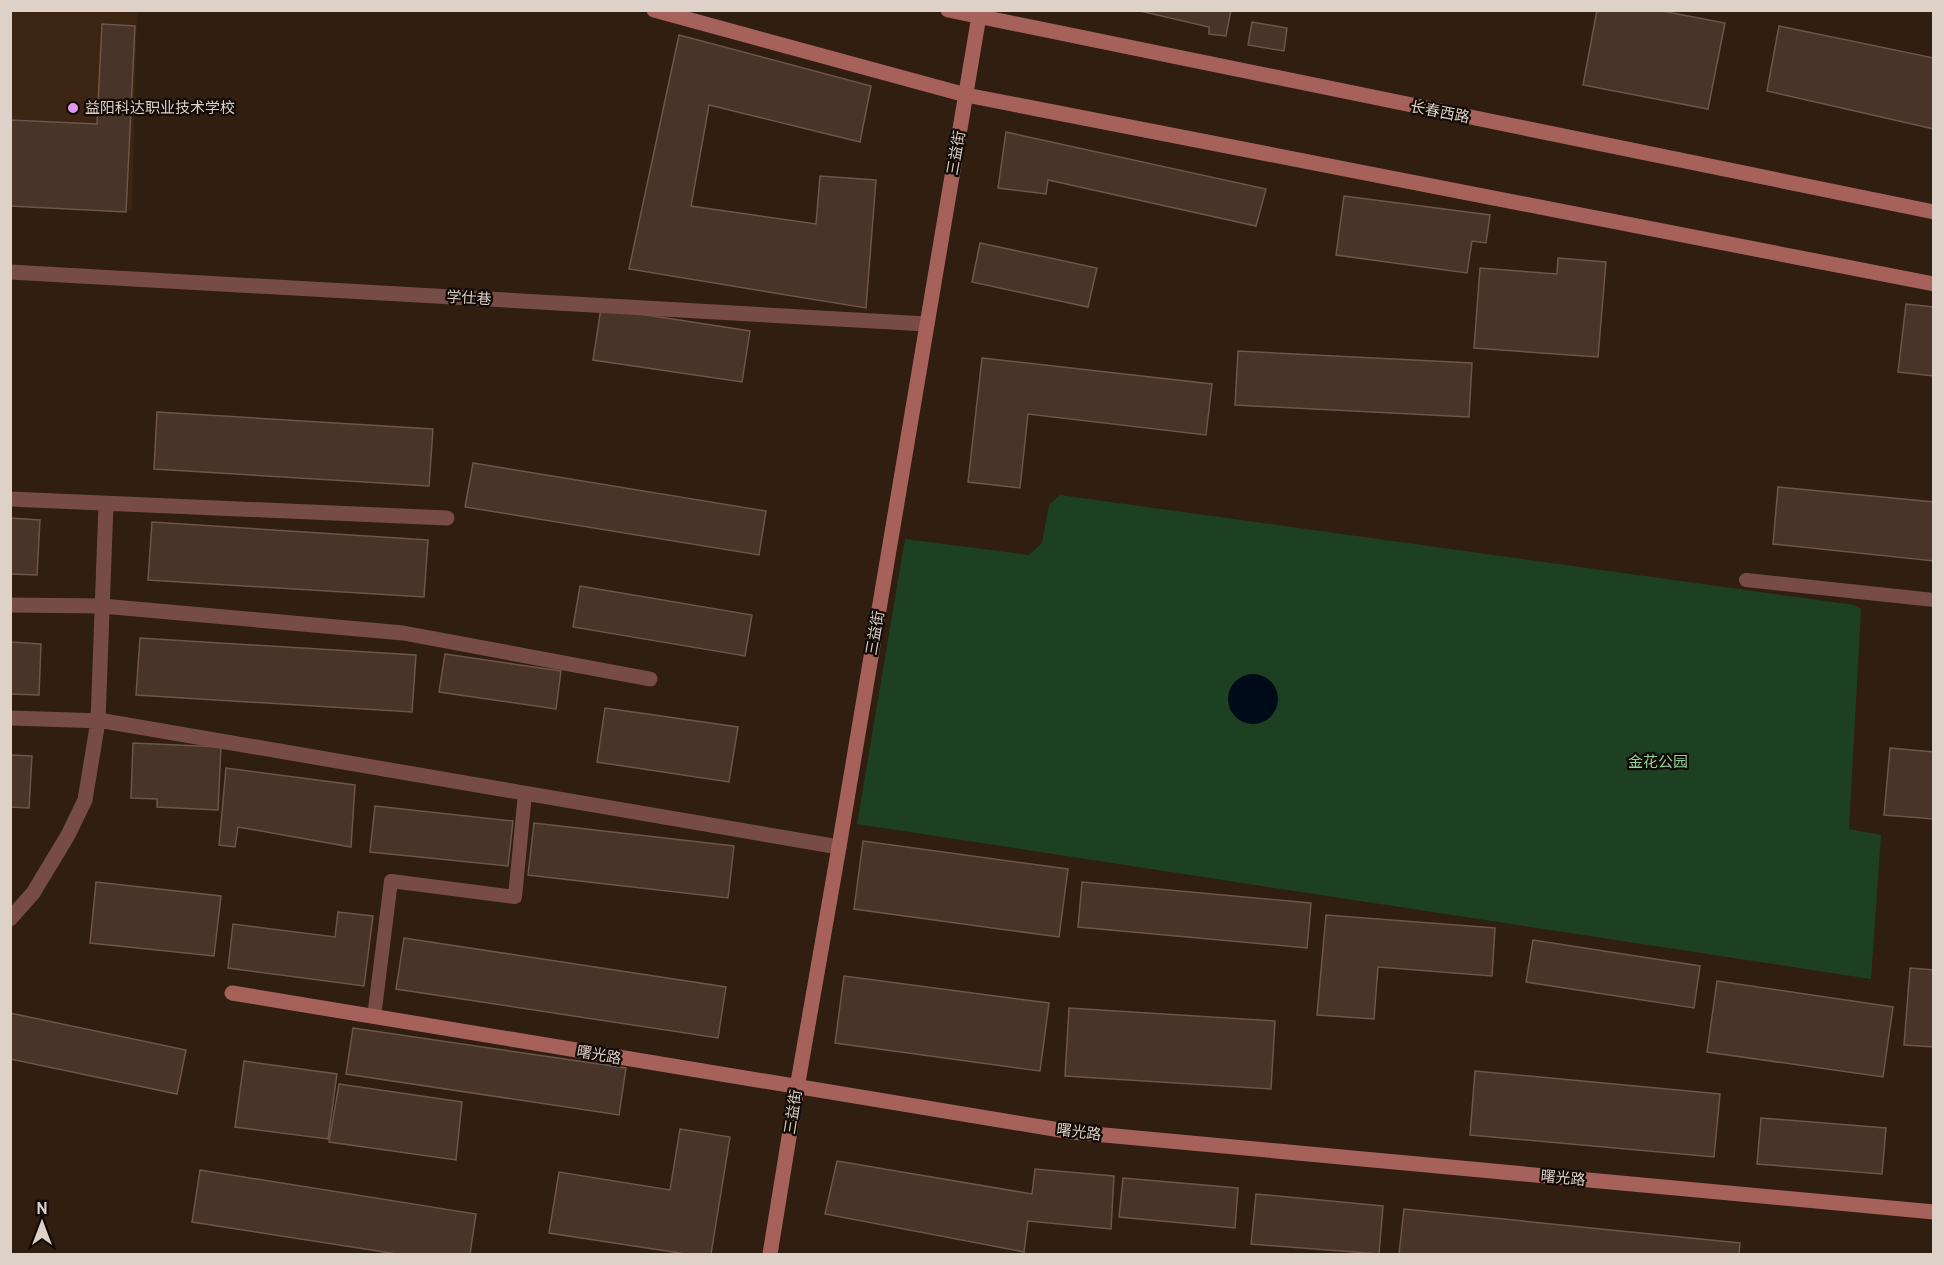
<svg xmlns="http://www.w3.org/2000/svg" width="1944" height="1265" viewBox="0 0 1944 1265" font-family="Overpass,'Noto Sans SC',sans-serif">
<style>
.built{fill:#3c2513}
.green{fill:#1d4023}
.water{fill:#000b19}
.building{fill:#483428;stroke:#6d5649;stroke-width:1.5}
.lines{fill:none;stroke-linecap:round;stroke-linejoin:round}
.lane{stroke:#774c47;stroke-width:14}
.street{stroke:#774c47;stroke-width:15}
.secondary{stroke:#a6625a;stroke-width:15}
.poi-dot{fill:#df98f1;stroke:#120a05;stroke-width:2}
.labels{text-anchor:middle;stroke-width:4.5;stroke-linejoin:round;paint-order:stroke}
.poi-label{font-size:15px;fill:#ddd1c8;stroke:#120a05;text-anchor:start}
.street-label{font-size:15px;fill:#ddd1c8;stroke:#120a05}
.park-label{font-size:15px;fill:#90d299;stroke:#120a05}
</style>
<rect width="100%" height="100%" fill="#301e11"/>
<!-- built -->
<path class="built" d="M11 11H137L132 211 11 206Z"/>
<!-- green -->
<path class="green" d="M1060 495 1854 605 1861 609 1849 829 1881 835 1871 979 857 824 905 539 1029 555 1042 543 1049 505Z"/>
<!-- water -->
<path class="water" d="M1228 699a25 25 0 1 1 50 0a25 25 0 1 1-50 0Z"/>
<!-- building -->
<path class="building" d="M1136 10H1231L1226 36 1209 34V27Z
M1597 10H1657L1725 23 1708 109 1583 85Z
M1252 22 1287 28 1284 51 1248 45Z
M102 24 135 26 126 212 10 206V120L97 124Z
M1779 26 1934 58V129L1767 91Z
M679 35 871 86 860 142 709 105 691 206 816 224 820 176 876 180 866 308 629 269Z
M1006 132 1266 189 1256 226 1048 180 1046 194 998 188Z
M1344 196 1490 215 1486 243 1472 241 1467 273 1336 255Z
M980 243 1097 268 1088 307 972 282Z
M1558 258 1606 262 1598 357 1474 348 1480 268 1557 274Z
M1906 304 1934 307V376L1898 372Z
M601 308 750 331 742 382 593 360Z
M1238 351 1472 363 1469 417 1235 405Z
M982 358 1212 384 1206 435 1028 414 1020 488 968 482Z
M157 412 433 429 429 486 154 469Z
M473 463 766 511 759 555 465 507Z
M1778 487 1934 502V561L1773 544Z
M10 518 40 520 37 575 10 574Z
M152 522 428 540 424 597 148 580Z
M580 586 752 615 745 656 573 627Z
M140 638 416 655 412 712 136 695Z
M10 642 41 644 39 695 10 694Z
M445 654 561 671 556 709 439 692Z
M605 708 738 727 729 782 597 762Z
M133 743 221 747 218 810 157 807V799L131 798Z
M1890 748 1934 752V819L1884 815Z
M10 755 32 756 29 808 10 807Z
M226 768 355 785 351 847 238 827 235 847 219 845Z
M375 806 513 821 508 866 370 852Z
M534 823 734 846 728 898 528 875Z
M863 841 1068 869 1059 937 854 909Z
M96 882 221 896 214 956 90 943Z
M1082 882 1311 903 1307 948 1078 927Z
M338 912 373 916 364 986 228 968 233 924 335 937Z
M1326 915 1495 928 1492 976 1378 967 1374 1019 1317 1015Z
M404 938 726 987 718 1038 396 989Z
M1533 940 1700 966 1694 1008 1526 982Z
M1910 968 1934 970V1047L1904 1045Z
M844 976 1049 1003 1040 1071 835 1043Z
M1717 981 1893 1007 1883 1077 1707 1052Z
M1069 1008 1275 1021 1271 1089 1065 1076Z
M10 1013 186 1050 177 1094 10 1059Z
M353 1028 626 1068 619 1115 346 1074Z
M244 1061 337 1074 328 1139 235 1127Z
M1475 1071 1720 1094 1714 1157 1470 1135Z
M339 1084 462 1102 456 1160 329 1142Z
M1761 1118 1886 1128 1882 1174 1757 1164Z
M680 1129 730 1137 711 1254H686L549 1233 559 1172 670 1190Z
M837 1161 1032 1194 1035 1169 1114 1176 1111 1229 1028 1221 1024 1252 825 1214Z
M200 1170 476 1214 470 1254H397L192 1222Z
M1123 1178 1238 1188 1235 1228 1119 1217Z
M1256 1194 1383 1206 1379 1254 1251 1244Z
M1404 1209 1740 1243 1739 1254H1399Z"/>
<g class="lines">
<!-- lane -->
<path class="lane" d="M1746 580 1934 600
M374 1017 391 881 515 897 525 793"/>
<!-- street -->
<path class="street" d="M10 272 927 324
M10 499 447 518
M10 605 102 606 403 633 650 679
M10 718 104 721 839 847
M10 919 33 893 68 835 85 800 98 721 106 504"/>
<!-- secondary -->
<path class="secondary" d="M654 10 966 95 1934 284
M948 10 1934 212
M232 993 1072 1132 1934 1212
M770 1254 797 1088 839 847 980 10"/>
</g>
<!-- markers -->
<circle class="poi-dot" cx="73" cy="108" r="6"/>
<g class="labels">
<!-- poi labels -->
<g class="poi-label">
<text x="85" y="113">益阳科达职业技术学校</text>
</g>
<!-- street labels -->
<g class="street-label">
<text transform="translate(1440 112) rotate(11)" y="5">长春西路</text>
<text transform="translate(956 153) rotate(-80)" y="5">三益街</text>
<text transform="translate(469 298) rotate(3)" y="5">学仕巷</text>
<text transform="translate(875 633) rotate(-80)" y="5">三益街</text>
<text transform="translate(599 1055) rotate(10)" y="5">曙光路</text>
<text transform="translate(793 1112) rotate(-81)" y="5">三益街</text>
<text transform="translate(1079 1132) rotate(7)" y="5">曙光路</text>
<text transform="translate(1563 1178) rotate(5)" y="5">曙光路</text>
</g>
<!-- park labels -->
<g class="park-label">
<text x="1658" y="767">金花公园</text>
</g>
</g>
<!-- border -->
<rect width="1944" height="1265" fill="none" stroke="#ddd1c8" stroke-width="24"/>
<!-- north arrow -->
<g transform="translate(42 1223)" stroke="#120a05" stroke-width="4.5" paint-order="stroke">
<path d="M0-4.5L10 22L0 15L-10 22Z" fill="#ddd1c8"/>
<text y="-9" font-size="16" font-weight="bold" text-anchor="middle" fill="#ddd1c8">N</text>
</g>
</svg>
